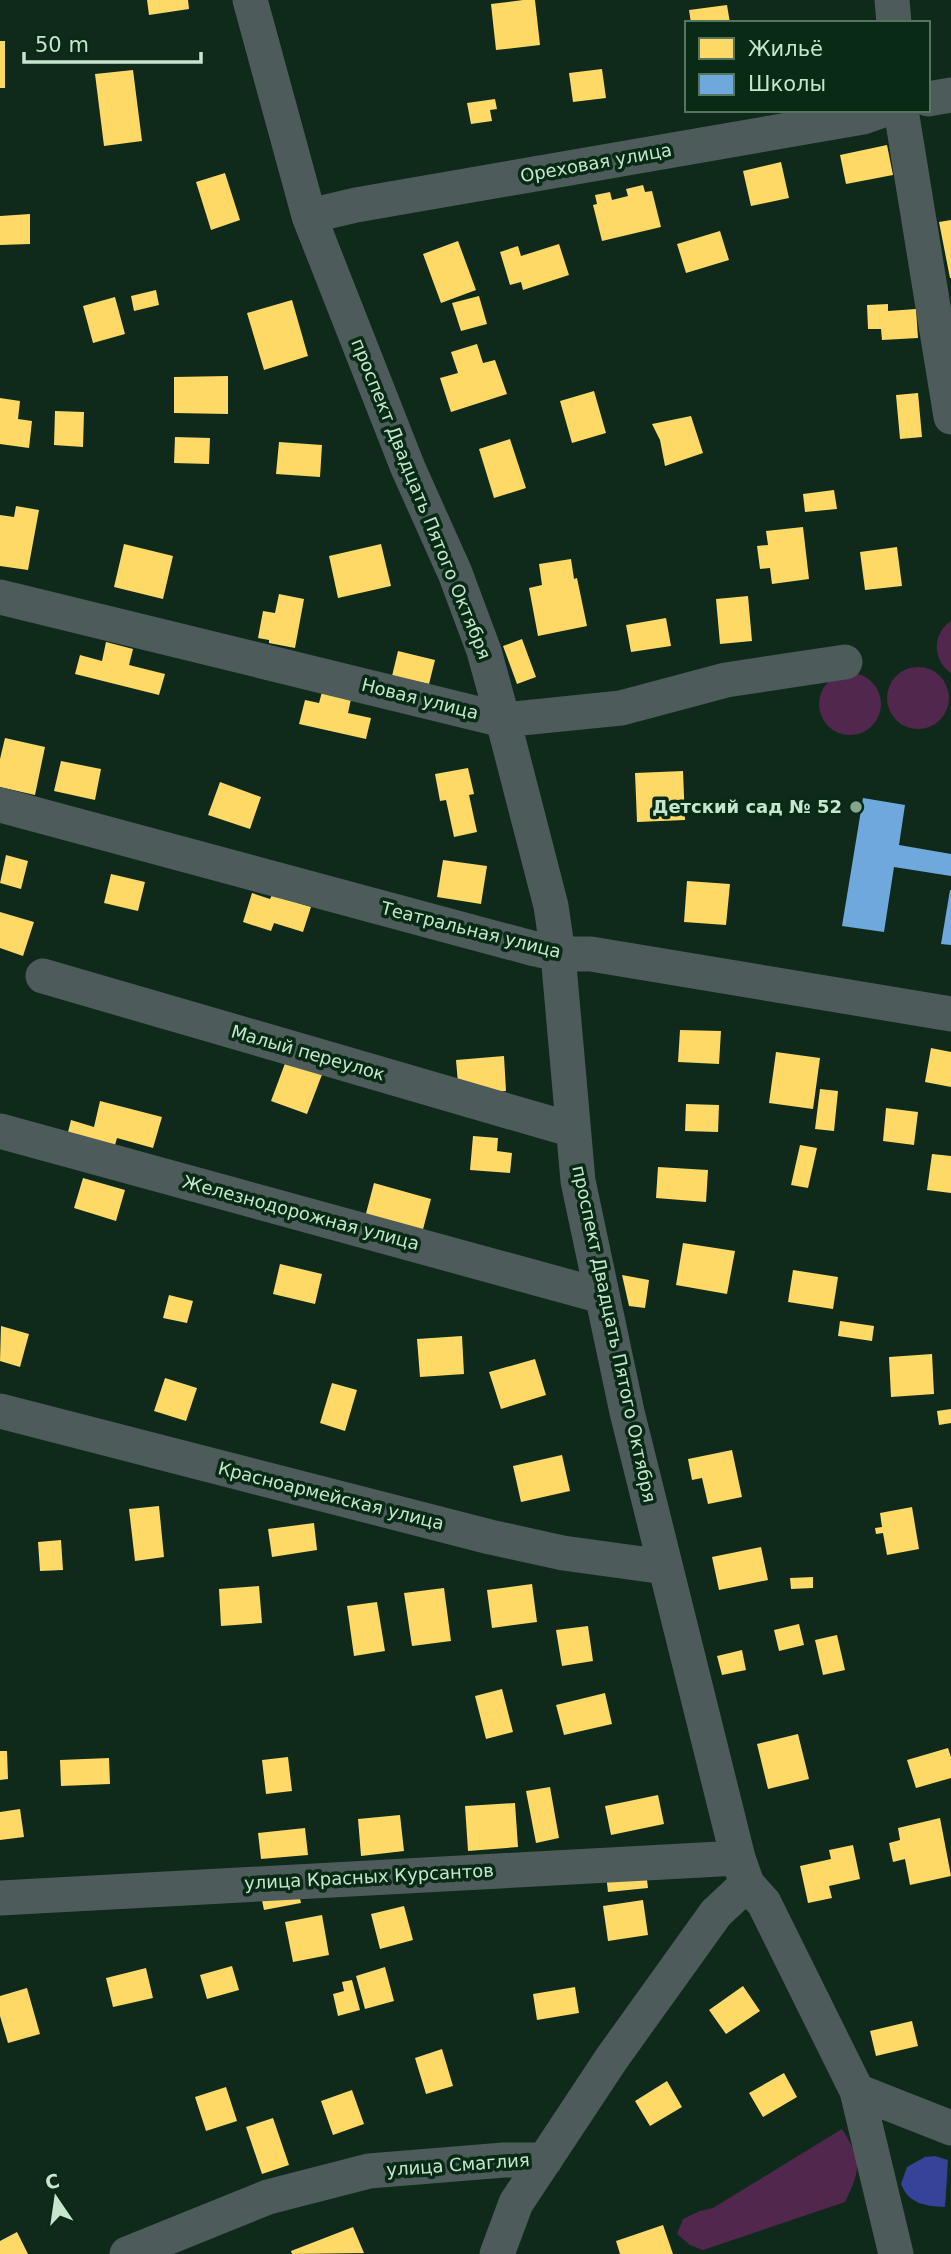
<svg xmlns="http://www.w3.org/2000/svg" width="951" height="2254" viewBox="0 0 951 2254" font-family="'DejaVu Sans',sans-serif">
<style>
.green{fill:#52274d}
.water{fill:#354398}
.homes{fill:#ffd966}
.schools{fill:#6fa8dc}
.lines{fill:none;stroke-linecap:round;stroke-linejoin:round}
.minor{stroke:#4d5b5b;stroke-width:35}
.poi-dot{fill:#86a48f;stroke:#092a15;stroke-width:2.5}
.labels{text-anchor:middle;stroke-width:7;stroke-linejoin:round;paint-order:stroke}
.street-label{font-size:18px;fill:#c6e5ce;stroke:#092a15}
.poi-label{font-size:18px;font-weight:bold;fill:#c6e5ce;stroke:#092a15;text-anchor:end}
</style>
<rect width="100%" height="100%" fill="#0f2a1b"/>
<!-- green -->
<path class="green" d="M951 621V673C932 660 932 634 951 621Z
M887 698a31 31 0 1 1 62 0a31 31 0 1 1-62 0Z
M819 704a31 31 0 1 1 62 0a31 31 0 1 1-62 0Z
M842 2129C862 2161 861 2169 845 2202L703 2250 690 2245 677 2234 683 2219 700 2211 713 2208Z"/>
<!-- water -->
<path class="water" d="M935 2156 948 2160 945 2207C925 2206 909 2204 901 2184L907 2167 925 2157Z"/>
<!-- homes -->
<path class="homes" d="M147 0H188L189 9 149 15Z
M523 0H535L540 45 496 50 491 4Z
M727 5 730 23H691L689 10Z
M0 41H5V88H0Z
M602 69 606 98 573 102 569 73Z
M133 70 142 141 104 146 95 74Z
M495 99 497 109 490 110 492 121 471 124 467 103Z
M887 145 893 175 846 184 840 155Z
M781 162 789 198 751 206 743 171Z
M225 173 240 220 211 230 196 182Z
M643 185 645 192 652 191 661 227 602 241 593 205 597 204 595 195 610 192 612 200 628 196 626 189Z
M30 214V244L0 245V216Z
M951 220V278H950L939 222Z
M720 231 729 260 686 273 677 244Z
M458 241 476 290 441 303 423 254Z
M559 244 569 275 523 290 521 282 510 285 500 252 518 246 521 256Z
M156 290 159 305 134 311 131 296Z
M479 296 487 324 461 331 452 303Z
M115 297 125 334 93 343 83 306Z
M292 300 308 356 264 370 247 313Z
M888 304V311L916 309 918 338 882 340 881 329H868L867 305Z
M477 344 483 363 495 360 507 394 451 412 440 378 458 373 451 352Z
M228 376V414L174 413V377Z
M594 391 606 433 572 443 560 401Z
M918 393 922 437 900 439 896 395Z
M0 398 20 401 18 419 32 421 29 448 0 444Z
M55 411 84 412 83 447 54 445Z
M691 416 703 453 665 466 660 440 652 424Z
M175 437 210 438 209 464 174 463Z
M510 439 526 488 494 498 479 449Z
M279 442 322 445 320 477 276 474Z
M834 490 837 509 805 512 803 494Z
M16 506 39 510 28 570 0 566V515L14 517Z
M803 527 809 579 772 584 770 568 760 569 757 546 768 545 766 531Z
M124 544 173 556 163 599 114 587Z
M381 544 391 586 338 598 329 556Z
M897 547 902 586 865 590 860 552Z
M571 559 574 579 577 578 587 626 538 636 529 588 542 585 539 564Z
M279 594 304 599 295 648 269 643V640L258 638 263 611 275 613Z
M748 596 752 641 720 644 716 599Z
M666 618 671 646 631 652 626 625Z
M522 639 536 677 517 684 503 646Z
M106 642 133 649 129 665 165 674 159 695 75 674 80 655 102 661Z
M398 651 435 660 429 684 392 676Z
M322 692 351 699 348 713 371 718 366 739 299 724 305 700 319 703Z
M5 738 45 747 35 795 0 787V759Z
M61 761 101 769 95 800 54 791Z
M468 768 474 794 469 795 477 832 454 837 446 800 440 801 435 774Z
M683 771 685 820 637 822 635 773Z
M220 782 261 797 250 829 208 815Z
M6 855 28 861 21 889 0 883Z
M443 860 487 866 481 904 437 897Z
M111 874 145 882 138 911 104 903Z
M687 881 730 884 726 925 684 922Z
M252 893 270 899 272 895 311 907 303 932 274 923 271 931 243 922Z
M0 912 34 922 23 956 0 948Z
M680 1030 721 1031 719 1064 678 1062Z
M931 1048 951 1052V1087L925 1082Z
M776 1052 820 1058 813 1109 769 1103Z
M504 1056 506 1091 459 1095 456 1060Z
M287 1058 323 1072 307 1114 271 1101Z
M820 1089 838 1091 834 1131 815 1129Z
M100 1101 162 1117 153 1148 117 1138 113 1152 66 1140 71 1120 94 1127Z
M686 1104 719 1105 718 1132 685 1131Z
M886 1108 918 1112 914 1145 883 1141Z
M473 1136 498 1138 497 1151 512 1153 510 1173 470 1170Z
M800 1145 817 1148 808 1188 791 1185Z
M932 1154 951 1156V1193L927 1190Z
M658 1167 708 1170 706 1202 656 1198Z
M83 1178 125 1190 116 1221 74 1208Z
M374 1183 431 1199 421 1237 364 1221Z
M683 1243 735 1251 727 1294 676 1285Z
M280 1264 322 1274 315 1304 273 1294Z
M793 1270 838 1277 833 1309 788 1302Z
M622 1275 649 1280 645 1308 629 1306Z
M169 1295 193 1301 187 1323 163 1318Z
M840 1321 874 1326 872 1341 838 1336Z
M1 1326 29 1334 20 1367 0 1361Z
M462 1336 464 1374 420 1377 417 1339Z
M932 1354 934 1394 891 1397 889 1357Z
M535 1359 546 1395 501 1409 489 1372Z
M165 1378 197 1388 186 1421 154 1411Z
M332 1383 357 1390 345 1431 320 1423Z
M951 1409V1423L939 1425 937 1411Z
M732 1450 742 1497 708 1504 702 1478 692 1480 688 1459Z
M562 1455 570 1491 521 1502 513 1466Z
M159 1506 164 1557 135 1561 129 1509Z
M912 1507 919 1549 887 1555 883 1533 876 1534 875 1528 882 1527 880 1513Z
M314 1523 317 1550 272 1557 268 1529Z
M61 1540 63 1570 40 1571 38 1542Z
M761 1547 768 1580 719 1590 712 1557Z
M813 1577V1588L791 1589 790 1578Z
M532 1584 537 1622 492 1628 487 1590Z
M259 1586 262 1623 221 1626 219 1589Z
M444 1588 451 1641 412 1646 404 1593Z
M377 1602 385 1651 354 1656 347 1606Z
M799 1624 804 1645 779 1651 774 1630Z
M588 1626 593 1661 562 1666 556 1630Z
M837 1635 845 1670 823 1675 815 1640Z
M742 1650 746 1670 722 1675 717 1656Z
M502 1689 513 1732 486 1739 475 1696Z
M605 1693 612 1724 564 1735 556 1705Z
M798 1734 809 1779 768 1789 757 1744Z
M948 1748 951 1757V1778L916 1788 907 1760Z
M0 1751H7L8 1779 0 1780Z
M288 1757 292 1791 266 1794 262 1760Z
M109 1758 110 1784 61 1786 60 1760Z
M550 1787 559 1838 536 1843 526 1791Z
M658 1795 664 1824 611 1835 605 1806Z
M515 1803 518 1847 468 1851 465 1806Z
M20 1809 24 1837 0 1840V1812Z
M400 1815 404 1851 361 1856 358 1819Z
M940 1818 951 1876 910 1885 905 1859 893 1862 889 1843 900 1840 898 1828Z
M305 1828 308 1855 261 1859 258 1833Z
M853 1845 860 1879 829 1886 832 1898 808 1903 800 1866 831 1859 829 1850Z
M646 1871 648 1888 608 1892 606 1875Z
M298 1889 301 1903 264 1910 261 1896Z
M643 1900 648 1935 608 1941 603 1906Z
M404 1906 413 1940 380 1949 371 1914Z
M322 1915 329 1955 293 1962 285 1922Z
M232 1966 239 1990 207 1999 200 1975Z
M385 1967 394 2001 365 2009 356 1976Z
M146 1968 153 1998 113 2007 106 1978Z
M352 1980 360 2010 338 2016 333 1994 344 1991 342 1982Z
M743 1986 760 2011 726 2034 709 2010Z
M575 1987 579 2013 537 2020 533 1994Z
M27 1988 40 2034 8 2043 0 2016V1996Z
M912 2021 918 2046 876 2056 870 2031Z
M442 2049 453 2086 426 2094 415 2058Z
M784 2073 797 2097 763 2117 749 2093Z
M667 2081 682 2107 650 2126 635 2101Z
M226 2087 237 2121 206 2131 195 2097Z
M352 2090 364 2124 333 2135 321 2101Z
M273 2118 289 2165 262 2174 246 2127Z
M663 2225 673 2254H620L616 2241Z
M353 2227 364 2253 292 2254 291 2251Z
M17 2232 28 2254H0V2241Z"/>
<!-- schools -->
<path class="schools" d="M863 798 905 805 899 845 951 854V876L894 867 884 932 842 926Z
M950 890H951V945L941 944Z"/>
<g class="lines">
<!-- minor -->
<path class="minor" d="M250 0 309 216 408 468 455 573 484 651 503 720 551 906 558 954 578 1181 627 1412 738 1858 747 1884 764 1903 857 2091 896 2254
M892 0 894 23
M928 99 951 95
M901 110 951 417
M309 216 356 205 863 117 883 110
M0 597 503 720 621 708 726 680 845 662
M0 805 535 949 558 954H591L951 1014
M43 976 573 1130
M0 1131 602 1296
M0 1411 490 1537 563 1553 665 1567
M0 1898 738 1858
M857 2091 951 2128
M127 2254 268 2197 369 2171 504 2160H545
M497 2254 516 2203 612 2058 716 1913 747 1884"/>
</g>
<!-- markers -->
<circle class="poi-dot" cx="856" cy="807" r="7"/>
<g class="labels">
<!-- street labels -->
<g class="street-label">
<text transform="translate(596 163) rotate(-10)" y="6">Ореховая улица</text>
<text transform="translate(421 499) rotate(68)" y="6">проспект Двадцать Пятого Октября</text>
<text transform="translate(420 699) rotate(14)" y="6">Новая улица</text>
<text transform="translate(471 930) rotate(14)" y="6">Театральная улица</text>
<text transform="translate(308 1053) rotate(16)" y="6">Малый переулок</text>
<text transform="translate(301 1213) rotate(15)" y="6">Железнодорожная улица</text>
<text transform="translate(614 1334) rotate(78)" y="6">проспект Двадцать Пятого Октября</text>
<text transform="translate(331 1496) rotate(14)" y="6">Красноармейская улица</text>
<text transform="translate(369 1877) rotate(-3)" y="6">улица Красных Курсантов</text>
<text transform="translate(458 2165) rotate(-4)" y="6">улица Смаглия</text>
</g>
<!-- poi labels -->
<g class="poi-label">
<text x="842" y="813">Детский сад № 52</text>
</g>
</g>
<!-- legend -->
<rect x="685" y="21" width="245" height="91" fill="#092a15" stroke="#55755f" stroke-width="2"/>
<rect x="699" y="38" width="35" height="21" fill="#ffd966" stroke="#55755f" stroke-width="2"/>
<text x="748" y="56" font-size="21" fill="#c6e5ce">Жильё</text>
<rect x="699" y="74" width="35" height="21" fill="#6fa8dc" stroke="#55755f" stroke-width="2"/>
<text x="748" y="91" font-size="21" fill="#c6e5ce">Школы</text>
<!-- north arrow -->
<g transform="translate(56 2198) rotate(347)" stroke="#092a15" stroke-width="5" paint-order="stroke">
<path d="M0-5L12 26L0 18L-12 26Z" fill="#c6e5ce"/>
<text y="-10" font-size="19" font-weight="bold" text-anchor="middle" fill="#c6e5ce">С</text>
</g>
<!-- scale -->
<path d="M24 52v10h177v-10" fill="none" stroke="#c6e5ce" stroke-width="3.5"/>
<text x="35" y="52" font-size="21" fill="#c6e5ce" stroke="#092a15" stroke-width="5" paint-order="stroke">50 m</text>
</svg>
